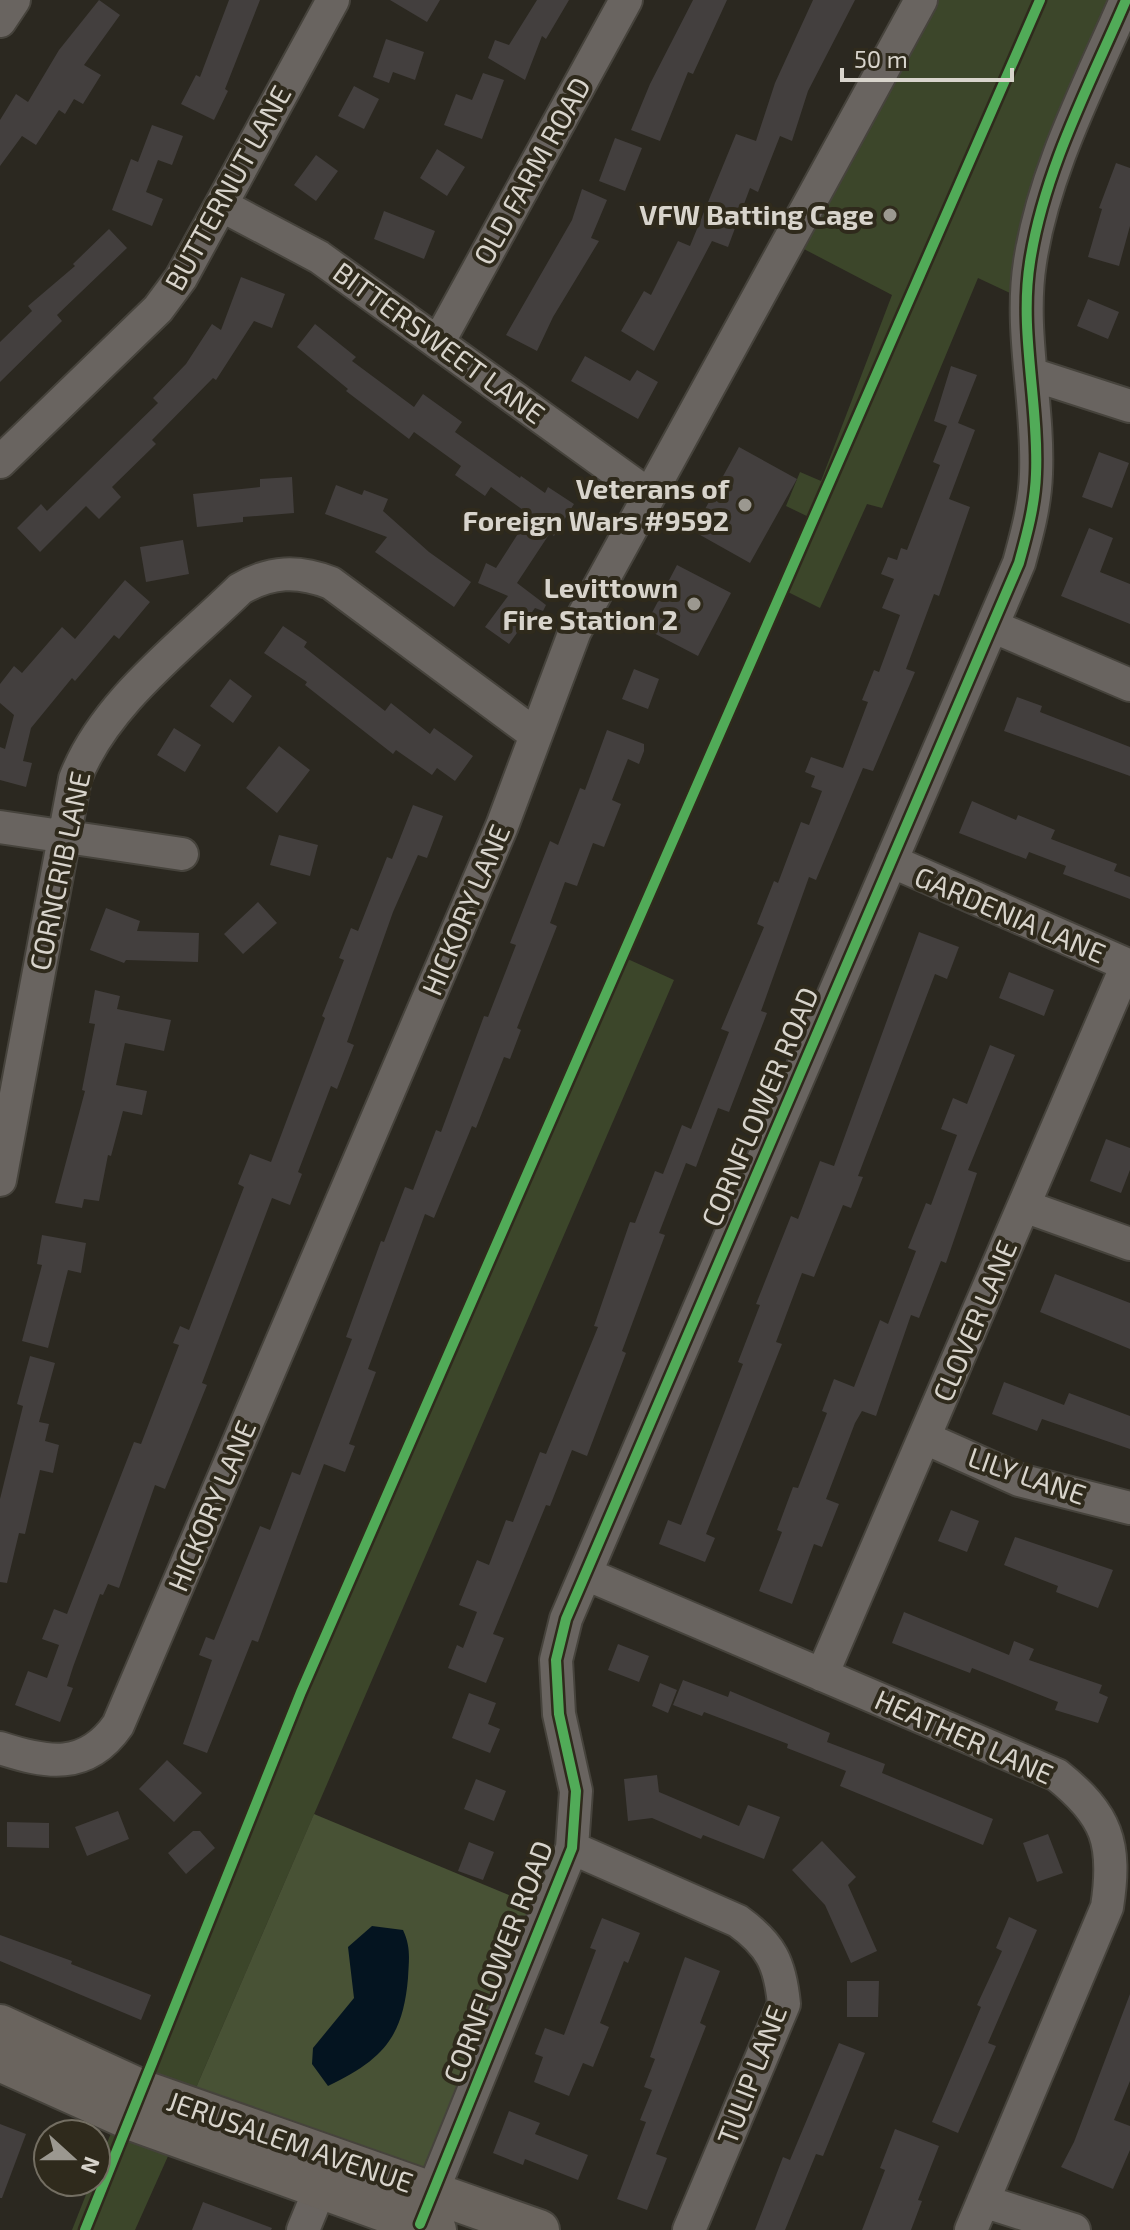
<svg xmlns="http://www.w3.org/2000/svg" width="1130" height="2230" viewBox="0 0 1130 2230" font-family="'Exo 2',sans-serif">
<style>
.green{fill:#3c462a}
.forest{fill:#485235}
.water{fill:#041420}
.building{fill:#433f3e}
.lines{fill:none;stroke-linecap:round;stroke-linejoin:round}
.minor-casing{stroke:#46433c;stroke-width:36}
.major-casing{stroke:#46433c;stroke-width:44}
.minor{stroke:#696460;stroke-width:32}
.major{stroke:#6a645e;stroke-width:40}
.cycleway-casing{stroke:#2f2a1c;stroke-width:15}
.cycleway{stroke:#51ab58;stroke-width:10}
.poi-dot{fill:#9b9890;stroke:#2f2a1c;stroke-width:3}
.labels{text-anchor:middle;stroke-width:8;stroke-linejoin:round;paint-order:stroke}
.street-label{font-size:28px;fill:#d8d4cc;stroke:#2f2a1c}
.poi-label{font-size:28px;font-weight:bold;fill:#d8d4cc;stroke:#2f2a1c;text-anchor:end}
</style>
<rect width="100%" height="100%" fill="#2b2820"/>
<!-- green -->
<path class="green" d="M936 0H1108C1069 94 1018 190 1010 293L978 278 882 508 867 504 820 608 786 591 815 520 786 506 800 472 821 481 892 295 802 248Z
M621 956 674 980 192 2097 144 2077Z
M116 2121 173 2145 135 2230H72L91 2182H96V2170Z"/>
<!-- forest -->
<path class="forest" d="M314 1814 533 1905 422 2171 192 2097Z"/>
<!-- water -->
<path class="water" d="M372 1926 403 1930C411 1947 409 1959 408 1978 403 2038 382 2060 328 2086L312 2064 313 2048 354 1998 348 1947Z"/>
<!-- building -->
<path class="building" d="M99 0 120 15 84 65 101 75 83 104 74 99 65 114 59 110 36 145 22 136 0 166V120L16 94 28 102 59 50Z
M229 0H260L225 89 228 91 214 120 181 104 196 75 200 77Z
M390 0H440L427 22Z
M537 0H569L546 39 542 36 525 80 488 58 495 40 509 45Z
M693 0H727L693 74 688 72 660 141 631 130 650 84Z
M813 0H855L808 91 792 141 780 136 758 192 750 188 728 247 712 241 654 351 621 331 644 291 651 295 678 241 690 246 736 134 756 141 775 83Z
M386 39 424 52 415 80 393 72 389 83 373 77Z
M483 73 504 80 482 139 444 125 456 94 472 100Z
M354 86 379 99 364 129 338 116Z
M152 125 183 136 172 165 158 160 146 192 163 199 152 226 112 210 131 159 138 162Z
M615 138 642 148 625 191 599 181Z
M437 149 465 167 447 196 420 178Z
M316 155 338 171 316 201 294 185Z
M1116 163 1130 168V226L1119 266 1088 257 1102 209 1099 208Z
M582 189 607 200 591 238 599 241 553 317 537 351 506 335 572 220Z
M384 211 435 231 424 259 374 239Z
M109 229 127 248 57 315 62 321 0 382V342L32 311 28 306 75 266 73 264Z
M241 277 285 294 272 328 254 321 216 380 213 378 152 440 156 444 112 487 121 497 99 519 86 506 40 552 17 528 41 504 47 511 158 403 153 398 186 364 212 324 221 330Z
M1088 299 1119 312 1108 339 1077 326Z
M315 324 356 357 352 361 414 407 423 394 462 422 455 432 520 478 521 476 545 493 548 487 574 504 554 536 550 533 517 583 546 605 543 611 535 608 509 644 485 627 508 596 478 583 486 563 496 568 530 515 491 487 485 496 455 475 461 466 414 432 409 439 346 391 348 389 297 347Z
M585 356 630 381 637 370 658 382 638 419 571 381Z
M951 366 977 375 958 423 975 430 949 499 970 507 939 596 934 594 906 669 915 672 873 771 863 768 816 880 809 877 761 1011 767 1013 729 1112 718 1108 696 1167 686 1163 659 1233 665 1235 622 1351 626 1353 587 1456 572 1450 550 1506 546 1505 493 1634 504 1638 486 1683 448 1668 457 1645 463 1648 477 1612 459 1605 477 1560 489 1565 506 1520 513 1522 540 1452 546 1454 598 1327 594 1326 630 1222 635 1223 655 1171 663 1174 682 1125 691 1129 729 1032 721 1029 764 927 757 924 774 881 778 883 801 822 809 825 822 791 811 787 815 776 805 772 811 757 843 768 868 702 862 700 874 670 879 672 900 615 882 608 894 579 881 574 888 557 897 560 901 548 907 550 940 465 933 462 947 426 934 421Z
M739 447 797 479 750 563 693 531Z
M1099 452 1129 463 1112 508 1082 497Z
M292 477 294 513 243 517V522L197 527 193 494 260 487V479Z
M336 485 362 495 364 490 388 499 383 511 429 552 471 582 454 607 375 552 387 537 325 514Z
M1089 528 1113 538 1100 572 1130 584V624L1061 596Z
M183 540 189 574 146 582 140 547Z
M677 565 731 593 698 656 644 628Z
M125 580 150 602 119 639 114 635 75 681 72 678 31 728 23 761 32 763 26 787 0 780V747L5 749 14 715 0 703V684L14 666 22 673 62 627 75 639Z
M283 626 307 642 304 647 385 711 391 703 430 734 434 728 473 756 455 781 437 768 432 775 396 750 393 754 305 685 307 682 264 653Z
M634 669 659 679 648 709 622 699Z
M230 679 252 696 233 723 210 706Z
M1017 697 1042 706 1040 712 1130 747V776L1004 731Z
M174 728 201 745 185 772 157 755Z
M607 730 644 744V751L639 764 628 759 612 800 621 804 604 847 593 843 577 886 565 882 550 923 557 926 517 1028 521 1030 510 1059 504 1057 476 1128 472 1126 434 1218 425 1214 368 1369 376 1372 349 1444 355 1446 345 1472 324 1464 258 1642 252 1640 207 1753 183 1744 212 1660 199 1655 206 1637 214 1640 260 1526 270 1530 292 1472 300 1475 352 1339 346 1337 381 1241 384 1242 405 1187 413 1190 436 1130 441 1132 484 1016 488 1017 516 945 510 943 550 841 558 845 580 788 585 790Z
M279 746 310 770 277 813 246 788Z
M972 801 1016 820 1018 815 1055 830 1051 839 1117 864 1114 871 1130 877V899L1063 874 1066 866 1029 852 1026 859 959 833Z
M413 805 443 816 427 858 418 855 393 912 347 1042 354 1045 337 1089 331 1086 298 1172 302 1174 290 1205 272 1198 202 1383 207 1385 165 1489 155 1485 119 1588 108 1584 103 1595 100 1594 73 1667 67 1686 73 1688 60 1722 15 1705 28 1671 47 1678 59 1645 42 1639 54 1609 67 1614 134 1442 141 1444 179 1345 173 1343 180 1326 189 1330 244 1187 238 1184 250 1154 271 1162 325 1018 322 1016 344 960 339 958 351 928 358 931 387 857 392 859Z
M279 835 318 845 310 876 270 865Z
M258 902 277 923 243 954 224 934Z
M106 908 140 921 137 931 199 933 198 962 126 960 124 963 90 950Z
M919 932 959 947 947 979 935 974 858 1176 863 1177 851 1208 843 1205 814 1277 802 1273 776 1342 782 1344 706 1534 715 1538 705 1562 659 1544 668 1520 681 1525 743 1364 738 1362 760 1305 756 1304 791 1216 798 1219 820 1161 834 1166Z
M1009 972 1054 990 1044 1016 999 998Z
M95 990 120 996 117 1009 171 1020 164 1051 125 1043 116 1085 147 1091 142 1115 123 1111 111 1156 108 1155 99 1201 84 1199 82 1208 55 1203 85 1091 82 1090 95 1024 89 1023Z
M990 1045 1015 1055 968 1170 977 1173 946 1263 941 1261 919 1318 911 1315 876 1416 862 1411 855 1423 826 1499 839 1504 822 1547 814 1544 792 1604 759 1591 782 1532 777 1530 793 1487 798 1488 827 1413 822 1411 834 1379 854 1387 880 1320 888 1324 916 1251 908 1248 926 1203 931 1205 957 1135 941 1129 953 1098 967 1104Z
M1106 1139 1130 1148V1170L1121 1193 1090 1181Z
M42 1235 86 1243 81 1273 68 1270 48 1348 22 1341 42 1265 37 1264Z
M1055 1274 1130 1303V1349L1040 1312Z
M30 1356 55 1363 39 1422 49 1424 45 1441 59 1445 53 1473 40 1470 25 1534 19 1533 7 1583 0 1582V1499L23 1406 17 1404Z
M1004 1382 1064 1405 1069 1393 1130 1416V1449L1042 1419 1037 1431 992 1414Z
M951 1510 979 1521 967 1552 938 1541Z
M1015 1537 1113 1570 1098 1608 1056 1592 1058 1586 1004 1565Z
M904 1612 1009 1655 1014 1641 1034 1649 1029 1660 1102 1685 1099 1693 1108 1697 1098 1723 1055 1710 1058 1702 972 1668 970 1673 892 1643Z
M618 1644 649 1656 639 1682 608 1670Z
M683 1680 728 1697 730 1691 830 1733 827 1742 885 1764 882 1773 993 1819 983 1845 840 1786 846 1771 787 1748 788 1744 704 1712 702 1716 673 1705Z
M660 1683 677 1690 668 1713 652 1706Z
M469 1693 496 1703 488 1724 500 1729 490 1753 452 1738Z
M167 1760 202 1793 174 1822 139 1789Z
M657 1775 659 1792 739 1826 748 1805 780 1817 764 1859 703 1835 701 1839 652 1818 628 1821 624 1779Z
M476 1779 506 1791 494 1821 464 1809Z
M118 1811 129 1839 87 1856 75 1827Z
M7 1822 49 1823V1848L7 1847Z
M193 1831H200L215 1848 186 1874 168 1853Z
M1048 1834 1063 1873 1037 1882 1023 1843Z
M822 1841 856 1877 848 1885 877 1951 851 1963 825 1905 792 1870Z
M469 1842 494 1852 483 1880 458 1871Z
M1009 1917 1037 1930 988 2043 996 2046 958 2133 932 2122 981 2007 977 2005 1002 1951 996 1948Z
M602 1918 640 1933 628 1963 624 1961 600 2023 609 2027 593 2067 583 2063 569 2096 534 2082 543 2057 535 2054 545 2028 564 2035 596 1950 590 1948Z
M0 1935 72 1961 71 1964 151 1995 141 2020 0 1961Z
M685 1957 720 1971 700 2023 706 2026 656 2154 667 2158 647 2210 617 2199 646 2122 640 2120 652 2090 644 2087 655 2059 650 2057Z
M847 1981H879L878 2017H847Z
M1130 1994V2081L1114 2120 1130 2126V2150L1113 2189 1061 2167 1074 2142Z
M839 2043 865 2053 823 2156 816 2154 785 2230H755L783 2157 790 2160Z
M509 2111 540 2123 535 2134 588 2155 578 2180 525 2159 523 2165 493 2153Z
M0 2124 26 2134 2 2198H0Z
M895 2129 939 2146 918 2200 922 2201 911 2230H862L885 2170 880 2168Z
M203 2202 272 2228 271 2230H192Z"/>
<g class="lines">
<defs>
<path id="minor" d="M0 21 14 0
M221 205 319 257 649 495
M438 343 626 0
M1031 374 1130 406
M0 462 158 309 181 278 333 0
M992 626 1130 685
M0 827 182 854
M891 861 1130 966
M0 1180 75 779C104 703 183 645 240 589 271 571 298 570 331 583L536 735
M1024 1206 1130 1244
M925 1438 1019 1480 1130 1508
M586 1574 1057 1775C1107 1815 1117 1843 1107 1907L971 2230
M822 1675 1127 965
M0 1748C46 1763 86 1771 118 1725L502 826 575 631 921 0
M572 1848 738 1921C771 1945 780 1963 784 2004L689 2230
M983 2201 1074 2230
M423 2215 572 1848 576 1791 559 1714 556 1660 566 1619 1019 563C1027 534 1035 505 1036 474 1039 403 1019 332 1030 262 1044 170 1090 84 1126 0
M303 2230 328 2169"/>
<path id="major" d="M0 2025 144 2091 539 2230
M0 2061 131 2120 436 2230"/>
</defs>
<!-- minor casing -->
<use href="#minor" class="minor-casing"/>
<!-- major casing -->
<use href="#major" class="major-casing"/>
<!-- minor -->
<use href="#minor" class="minor"/>
<!-- major -->
<use href="#major" class="major"/>
<defs>
<path id="cycleway" d="M420 2224 572 1848 576 1791 559 1714 556 1660 566 1619 1019 563C1027 534 1035 505 1036 474 1039 403 1019 332 1030 262 1044 170 1090 84 1126 0
M85 2230 301 1692 1040 0"/>
</defs>
<!-- cycleway casing -->
<use href="#cycleway" class="cycleway-casing"/>
<!-- cycleway -->
<use href="#cycleway" class="cycleway"/>
</g>
<!-- markers -->
<g class="poi-dot">
<circle cx="890" cy="215" r="8"/>
<circle cx="745" cy="505" r="8"/>
<circle cx="694" cy="604" r="8"/>
</g>
<g class="labels">
<!-- street labels -->
<g class="street-label">
<text transform="translate(532 171) rotate(-61)" y="10">OLD FARM ROAD</text>
<text transform="translate(228 188) rotate(-61)" y="10">BUTTERNUT LANE</text>
<text transform="translate(439 343) rotate(36)" y="10">BITTERSWEET LANE</text>
<text transform="translate(60 871) rotate(-78)" y="10">CORNCRIB LANE</text>
<text transform="translate(466 910) rotate(-67)" y="10">HICKORY LANE</text>
<text transform="translate(1010 915) rotate(23)" y="10">GARDENIA LANE</text>
<text transform="translate(760 1107) rotate(-67)" y="10">CORNFLOWER ROAD</text>
<text transform="translate(975 1321) rotate(-67)" y="10">CLOVER LANE</text>
<text transform="translate(1027 1476) rotate(19)" y="10">LILY LANE</text>
<text transform="translate(212 1506) rotate(-67)" y="10">HICKORY LANE</text>
<text transform="translate(964 1737) rotate(24)" y="10">HEATHER LANE</text>
<text transform="translate(498 1962) rotate(-69)" y="10">CORNFLOWER ROAD</text>
<text transform="translate(752 2075) rotate(-69)" y="10">TULIP LANE</text>
<text transform="translate(290 2142) rotate(19)" y="10">JERUSALEM AVENUE</text>
</g>
<!-- poi labels -->
<g class="poi-label">
<text x="874" y="225">VFW Batting Cage</text>
<text x="729" y="499">Veterans of<tspan x="729" dy="32">Foreign Wars #9592</tspan></text>
<text x="678" y="598">Levittown<tspan x="678" dy="32">Fire Station 2</tspan></text>
</g>
</g>
<!-- north arrow -->
<g transform="translate(72 2158) rotate(111)"><circle r="38" fill="#2f2a1c" stroke="#736e62" stroke-width="2"/>
<path d="M0-6L14 30L0 20L-14 30Z" fill="#9b9890"/>
<text y="-12" font-size="22" font-weight="bold" text-anchor="middle" fill="#d8d4cc">N</text>
</g>
<!-- scale -->
<path d="M842 68v12h170v-12" fill="none" stroke="#d8d4cc" stroke-width="4"/>
<text x="854" y="68" font-size="24" fill="#d8d4cc" stroke="#2f2a1c" stroke-width="6" paint-order="stroke">50 m</text>
</svg>
